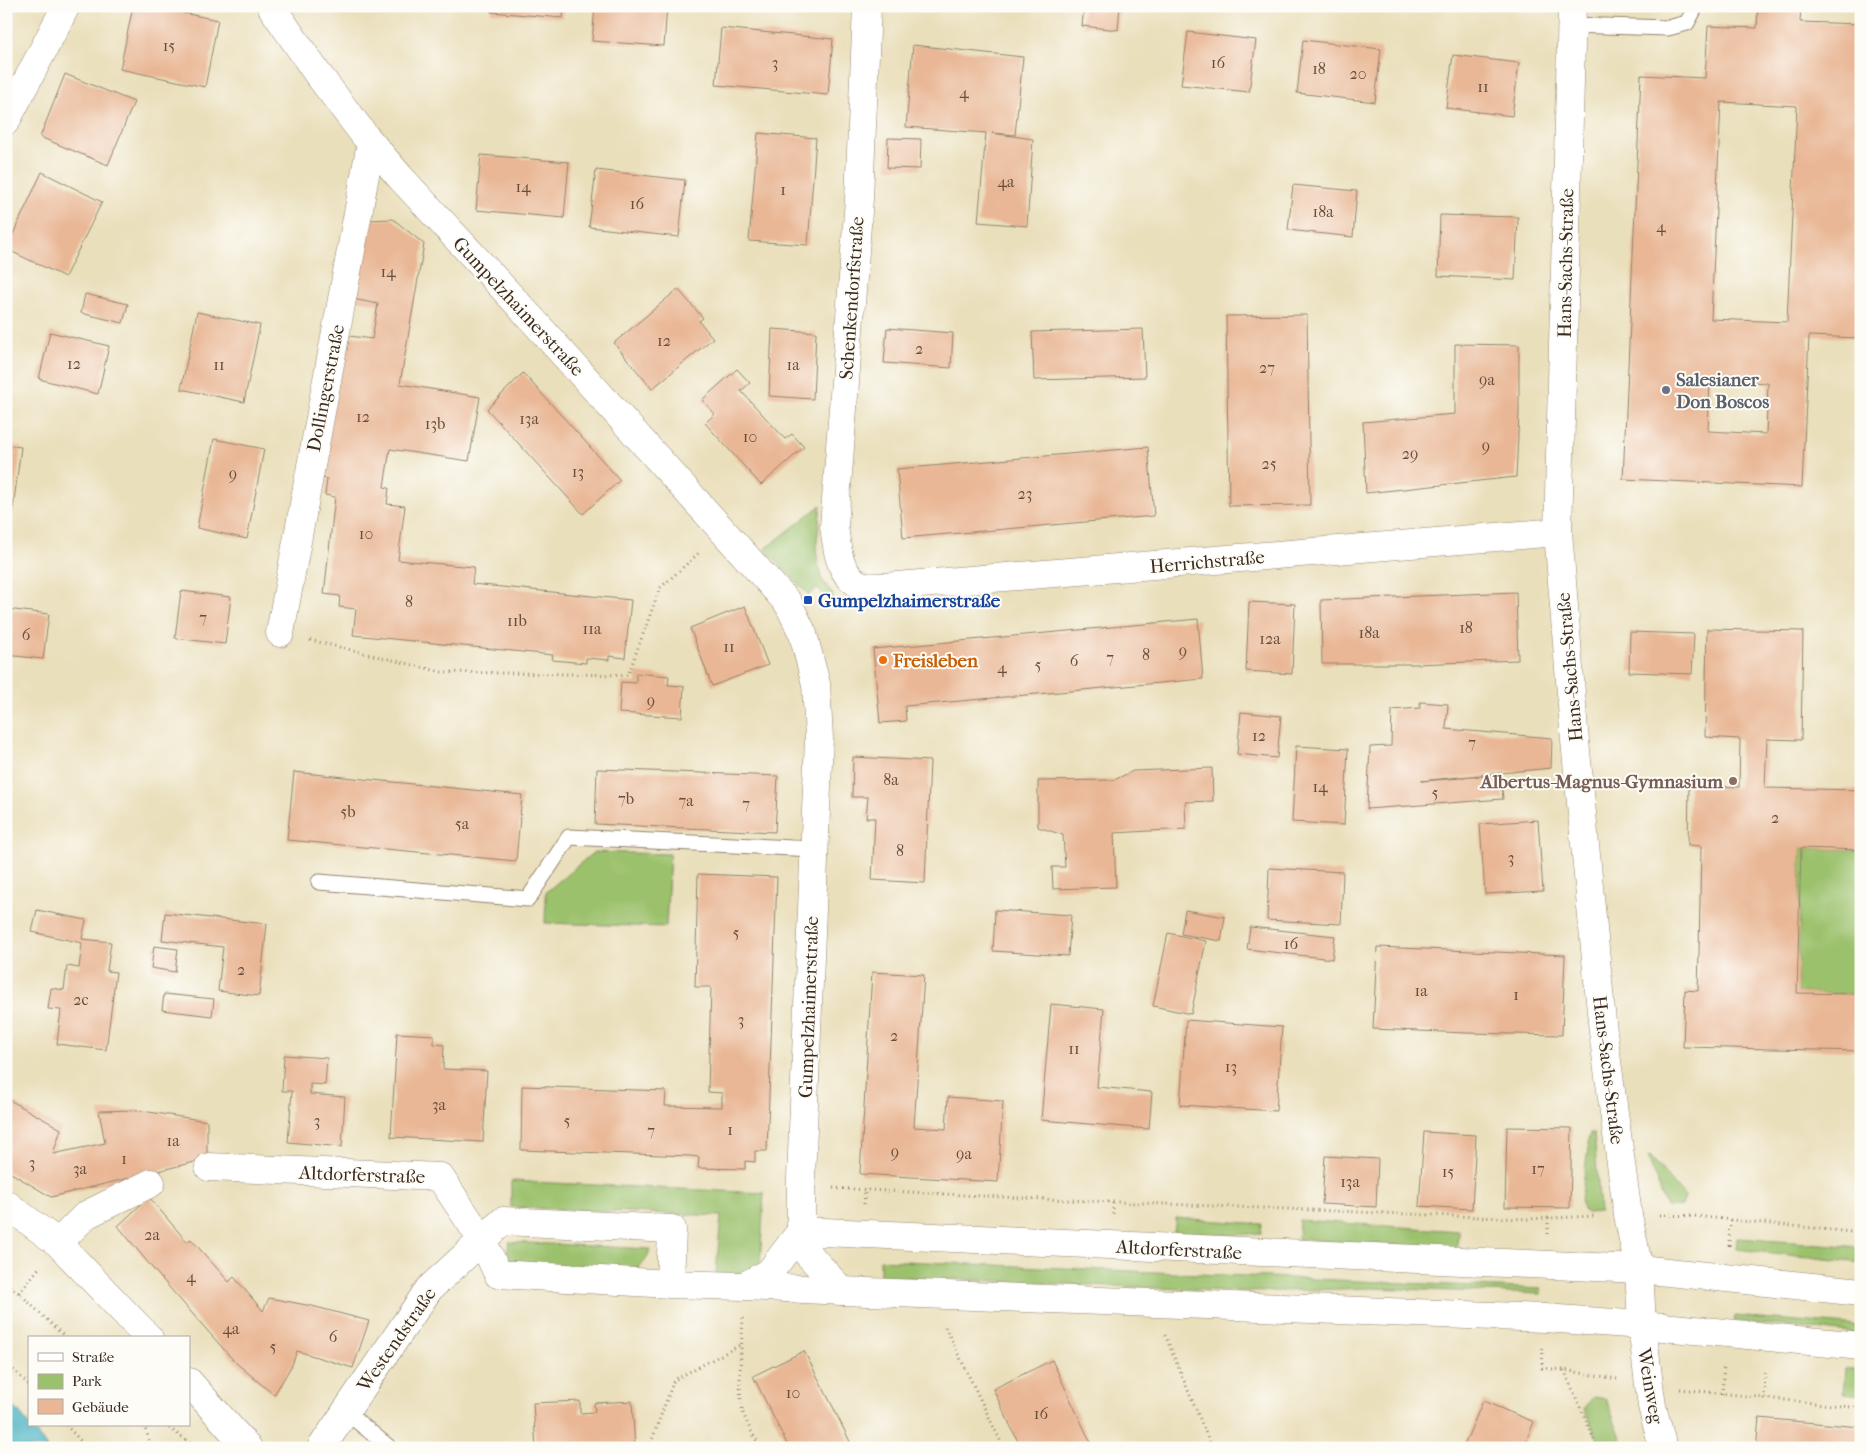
<svg xmlns="http://www.w3.org/2000/svg" width="1867" height="1454" viewBox="0 0 1867 1454" font-family="'IM FELL French Canon',serif">
<style>
.green{fill:#9bc16c;stroke:#6b7645}
.water{fill:#42b0c0;stroke:#3e6d6f}
.building{fill:#e9b795;fill-rule:evenodd}
.lines{fill:none;stroke-linecap:round;stroke-linejoin:round}
.lane-casing{stroke:#92846c;stroke-width:17}
.street-casing{stroke:#92846c;stroke-width:29}
.secondary-casing{stroke:#92846c;stroke-width:29}
.path{stroke:#92846c;stroke-width:3;stroke-dasharray:1 4;stroke-linecap:butt}
.lane{stroke:#fff;stroke-width:15}
.street{stroke:#fff;stroke-width:28}
.secondary{stroke:#fff;stroke-width:28}
.worship-dot{fill:#6b7280;stroke:#fdfcf7;stroke-width:2}
.transit-dot{fill:#1a4fb4;stroke:#fdfcf7;stroke-width:2}
.food-dot{fill:#e8710a;stroke:#fdfcf7;stroke-width:2}
.education-dot{fill:#8d6e63;stroke:#fdfcf7;stroke-width:2}
.labels{text-anchor:middle;stroke-width:4;stroke-linejoin:round;paint-order:stroke}
.number-label{font-size:16px;fill:#664d3c}
.street-label{font-size:19px;fill:#3b2a1e;stroke:#fdfcf7}
.worship-label{font-size:19px;font-weight:bold;fill:#5b616d;stroke:#fdfcf7;text-anchor:start}
.transit-label{font-size:19px;font-weight:bold;fill:#164399;stroke:#fdfcf7;text-anchor:start}
.food-label{font-size:19px;font-weight:bold;fill:#c56008;stroke:#fdfcf7;text-anchor:start}
.education-label{font-size:19px;font-weight:bold;fill:#785e54;stroke:#fdfcf7;text-anchor:end}
</style>
<rect width="100%" height="100%" fill="#fdfcf7"/>
<filter id="ink" filterUnits="userSpaceOnUse"><feTurbulence type="fractalNoise" baseFrequency=".02" numOctaves="2"/><feDisplacementMap in="SourceGraphic" scale="10" xChannelSelector="R" yChannelSelector="G"/><feConvolveMatrix kernelMatrix="1 2 1 2 8 2 1 2 1" color-interpolation-filters="sRGB"/></filter>
<filter id="wash" filterUnits="userSpaceOnUse"><feTurbulence type="fractalNoise" baseFrequency=".0096" numOctaves="4" result="noise"/><feDisplacementMap in="SourceGraphic" scale="20" xChannelSelector="R" yChannelSelector="G"/><feGaussianBlur stdDeviation="1.12" result="paint"/><feColorMatrix in="noise" values="0 0 0 0 0 0 0 0 0 0 0 0 0 0 0 0 0 1.4 0 .05"/><feComposite in="paint" operator="in"/></filter>
<g filter="url(#wash)">
<rect width="100%" height="100%" fill="#eadfbb"/>
<!-- green -->
<path class="green" d="M821 505 816 551 821 578 833 595 831 601 817 588 809 595 765 549Z
M1801 848 1861 850V994L1797 993Z
M594 852 670 854 666 927 545 923 546 892Z
M1590 1133H1594L1600 1212 1586 1213 1583 1210 1581 1200Z
M1650 1156 1685 1197 1682 1206 1666 1207 1648 1157Z
M511 1181 764 1193 760 1267 746 1274 716 1273 721 1216 511 1207Z
M1176 1218 1262 1224 1261 1233 1236 1235 1174 1232Z
M1299 1220 1459 1231 1456 1249 1298 1239Z
M1737 1238 1861 1247V1263L1736 1249Z
M509 1242 650 1249C647 1261 643 1266 631 1270L506 1262Z
M880 1260 1541 1289V1294L1370 1288 1251 1292 880 1276Z
M1735 1316 1861 1326V1334L1734 1321Z
M1845 1368 1861 1370V1396L1843 1394Z
M1593 1397 1606 1399 1625 1448H1602L1584 1409Z"/>
<!-- water -->
<path class="water" d="M6 1402 18 1411 48 1448H6Z"/>
<g id="blocks">
<!-- building -->
<path class="building" d="M133 6H148L218 20 205 87 120 69Z
M492 6H564L563 18 491 12Z
M595 6H667L664 46 592 41Z
M1084 6H1120L1118 30 1082 26Z
M1758 6H1801L1800 22 1861 24 1860 338 1809 336 1802 487 1623 479 1641 75 1705 78 1708 26 1757 28ZM1721 102 1797 106 1787 322 1711 319ZM1710 380 1768 383 1766 434 1708 431Z
M721 28 833 39 828 95 716 85Z
M1188 32 1256 40 1249 92 1181 85Z
M1303 40 1381 49 1375 102 1297 93Z
M913 45 1023 57 1015 135 992 133 1033 139 1027 226 978 222 986 133 906 127Z
M1453 55 1519 63 1512 116 1446 108Z
M65 74 134 102 108 165 40 137Z
M758 133 816 138 808 245 749 241Z
M888 138 921 139 920 169 887 168Z
M481 155 569 162 564 218 476 210Z
M596 170 685 180 679 237 589 227Z
M42 172 102 202 65 277 6 249Z
M1293 185 1357 191 1353 237 1288 230Z
M1440 215 1518 217 1515 280 1438 276Z
M393 219 424 244 400 384 480 397 469 461 390 449 384 487 389 488 387 504 405 506 398 560 474 567 472 584 631 600 625 658 609 656V660L586 658V663L552 660 553 655 353 635 356 609 339 607 340 596 324 594 335 497 325 495 327 479 322 478 342 335 372 339 378 304 353 299 366 220Z
M678 289 703 318 699 321 713 338 652 389 614 343Z
M85 294 128 304 123 323 81 313Z
M197 312 260 325 244 402 181 389Z
M1307 315 1310 505 1229 506 1226 316Z
M887 328 953 333 951 368 884 363Z
M772 329 816 332 813 399 769 396Z
M1143 329 1145 377 1034 380 1032 332Z
M50 332 109 346 98 394 39 379Z
M1455 344 1519 345V414L1516 477 1366 493 1363 422 1455 414Z
M737 369 750 383 741 391 785 439 792 434 804 447 761 485 705 423 715 414 702 400Z
M523 373 620 480 583 514 487 409Z
M214 439 264 449 247 539 197 528Z
M6 445 21 447 12 516 6 515Z
M1148 447 1154 516 903 538 897 469Z
M181 591 231 597 225 644 175 638Z
M1516 592 1518 660 1417 664H1322L1321 600Z
M1249 602 1295 604 1292 674 1246 671Z
M745 606 768 665 712 686 690 628Z
M6 609 49 614 43 659 6 655Z
M1198 619 1203 679 905 706 906 721 880 723 873 649Z
M1707 629 1803 631 1801 740 1767 739 1765 788 1861 790V850L1801 848 1797 993 1861 994V1051L1683 1047 1685 990 1698 991 1699 952 1701 846 1688 845 1689 785 1739 787 1740 739 1705 737Z
M1630 632 1694 634 1692 674 1629 672Z
M636 673 669 676 668 685 684 686 682 717 619 713 621 682 636 683Z
M1420 702 1448 704 1446 729 1552 738 1551 768 1421 781 1501 775 1503 799 1367 809 1370 747 1391 746 1392 710 1420 708Z
M1241 712 1281 716 1277 758 1237 754Z
M1296 746 1348 749 1344 825 1292 822Z
M853 757 930 761 925 883 872 880 875 818H866L868 797H852Z
M1212 768 1213 801 1185 802 1186 829 1114 833 1116 887 1053 889 1052 867H1065L1063 835 1038 827V781L1114 780 1133 771Z
M597 769 778 776 775 832 595 824Z
M294 772 522 795 516 861 287 840Z
M1538 820 1543 891 1485 894 1480 824Z
M1269 868 1343 872 1341 924 1267 920Z
M698 874 777 877 767 1151H755V1162L745 1161V1169L698 1168 699 1157 690 1156 521 1150 522 1086 666 1091 665 1106 722 1107V1093L708 1092 711 987H695Z
M37 910 86 920 82 939 111 942 107 971 116 972 106 1050 57 1044 61 1010 48 1009 51 988 64 990 67 966 79 968 82 943 32 932Z
M995 910 1071 915 1068 956 993 951Z
M1185 910 1225 917 1221 941 1181 934Z
M165 913 267 924 259 996 218 991 223 947 162 940Z
M1250 927 1335 936 1332 959 1247 949Z
M1168 933 1206 941 1191 1014 1153 1006Z
M154 946 178 949 175 972 151 968Z
M1377 947 1565 955 1562 1035 1466 1033 1373 1029Z
M872 972 924 975 914 1127 946 1129 948 1097 1003 1101 998 1182 860 1174Z
M164 994 214 999 212 1016 162 1010Z
M1051 1004 1104 1009 1097 1087 1152 1092 1149 1129 1041 1120Z
M1186 1020 1282 1027 1276 1111 1180 1105Z
M397 1033 434 1035V1044L444 1045 443 1069 487 1071 483 1142 391 1137Z
M284 1055 327 1058 325 1085 310 1084V1094L345 1097 342 1147 288 1142 292 1091H282Z
M6 1098 61 1129 53 1154 105 1143 99 1111 136 1110 207 1121V1159L51 1197 6 1170Z
M1507 1127 1572 1128 1570 1208 1505 1207Z
M1424 1132 1476 1135 1472 1209 1419 1206Z
M1325 1156 1378 1159 1376 1207 1322 1204Z
M149 1197 187 1242 191 1239 229 1282 234 1277 263 1311 269 1298 312 1306 369 1321 353 1368 297 1351 292 1365 274 1395 235 1362 154 1270 118 1226Z
M804 1351 833 1407 853 1448H789L753 1376Z
M1052 1360 1088 1437 1094 1448H1021L993 1389Z
M580 1401V1413L595 1412 594 1403 632 1401 635 1448H536L533 1403Z
M1483 1401 1534 1422 1523 1448H1463Z
M1759 1418 1860 1427 1858 1448H1756Z"/>
</g>
</g>
<g filter="url(#ink)">
<use href="#blocks" fill-opacity="0" stroke="#92846c" stroke-width="1"/>
<g class="lines">
<defs>
<path id="lane" d="M1571 25 1668 28 1687 23 1696 6
M319 882 528 899 569 837 814 849
M346 1412 390 1448"/>
<path id="street" d="M867 6 859 199 834 526C837 546 838 572 857 583 864 588 875 587 884 587L1558 532
M1572 6 1558 532 1574 730 1603 1032 1628 1215 1639 1269 1642 1325 1649 1385 1652 1406 1663 1448
M6 121 66 6
M280 633 371 143
M209 1167 440 1177 482 1240 498 1274 670 1284 744 1286 769 1273 801 1231
M6 1204 58 1243 149 1338
M58 1243 86 1215 151 1183
M745 1286 842 1291
M189 1382 248 1448
M321 1448 429 1289 503 1221 672 1229 670 1284"/>
<path id="secondary" d="M271 6 317 73 365 136 400 177 530 317 788 603 803 634 816 684 819 738 801 1178V1231L807 1253 842 1291 1545 1318 1642 1325 1861 1346
M801 1231 1639 1269 1861 1292"/>
</defs>
<!-- lane casing -->
<use href="#lane" class="lane-casing"/>
<!-- street casing -->
<use href="#street" class="street-casing"/>
<!-- secondary casing -->
<use href="#secondary" class="secondary-casing"/>
<!-- path -->
<path class="path" d="M310 640 442 672 628 675 660 588 700 552
M833 1188 1020 1198 1527 1219 1596 1216
M864 1204 865 1189
M1113 1214V1202
M1660 1215 1694 1216 1861 1233
M1548 1218V1234
M1729 1246 1730 1220
M6 1283 19 1293 66 1338
M19 1293 39 1268
M743 1318C742 1343 737 1390 743 1412 747 1425 754 1436 761 1448
M945 1327 1004 1448
M1165 1335 1212 1448
M1543 1348 1542 1368 1564 1370 1617 1379
M6 1363 29 1385
M1564 1370 1598 1448
M1680 1389 1861 1408
M1722 1394 1724 1365
M1764 1399 1765 1369
M66 1425 87 1448
M144 1425 152 1448
M165 1425 197 1448
M649 1448 674 1380 742 1344"/>
<!-- lane -->
<use href="#lane" class="lane"/>
<!-- street -->
<use href="#street" class="street"/>
<!-- secondary -->
<use href="#secondary" class="secondary"/>
</g>
</g>
<!-- markers -->
<circle class="worship-dot" cx="1666" cy="390" r="5"/>
<rect class="transit-dot" x="803" y="595" width="10" height="10" rx="2.5"/>
<circle class="food-dot" cx="883" cy="660" r="5"/>
<circle class="education-dot" cx="1733" cy="781" r="5"/>
<g class="labels">
<!-- number labels -->
<g class="number-label">
<text x="169" y="51">15</text>
<text x="775" y="68">3</text>
<text x="1218" y="68">16</text>
<text x="1319" y="74">18</text>
<text x="1358" y="79">20</text>
<text x="1483" y="92">11</text>
<text x="964" y="98">4</text>
<text x="1006" y="187">4a</text>
<text x="523" y="192">14</text>
<text x="783" y="195">1</text>
<text x="637" y="209">16</text>
<text x="1323" y="217">18a</text>
<text x="1661" y="232">4</text>
<text x="388" y="277">14</text>
<text x="664" y="346">12</text>
<text x="919" y="354">2</text>
<text x="74" y="369">12</text>
<text x="219" y="370">11</text>
<text x="793" y="370">1a</text>
<text x="1267" y="373">27</text>
<text x="1487" y="385">9a</text>
<text x="363" y="422">12</text>
<text x="529" y="424">13a</text>
<text x="435" y="429">13b</text>
<text x="750" y="442">10</text>
<text x="1486" y="451">9</text>
<text x="1410" y="459">29</text>
<text x="1269" y="469">25</text>
<text x="578" y="477">13</text>
<text x="233" y="479">9</text>
<text x="1025" y="499">23</text>
<text x="366" y="539">10</text>
<text x="409" y="607">8</text>
<text x="203" y="623">7</text>
<text x="517" y="626">11b</text>
<text x="1466" y="633">18</text>
<text x="592" y="634">11a</text>
<text x="1369" y="638">18a</text>
<text x="26" y="640">6</text>
<text x="1270" y="644">12a</text>
<text x="729" y="652">11</text>
<text x="1183" y="656">9</text>
<text x="1146" y="660">8</text>
<text x="1110" y="663">7</text>
<text x="1074" y="666">6</text>
<text x="1038" y="670">5</text>
<text x="1002" y="673">4</text>
<text x="651" y="706">9</text>
<text x="1259" y="741">12</text>
<text x="1472" y="748">7</text>
<text x="891" y="785">8a</text>
<text x="1320" y="792">14</text>
<text x="1435" y="798">5</text>
<text x="626" y="804">7b</text>
<text x="686" y="806">7a</text>
<text x="746" y="809">7</text>
<text x="348" y="817">5b</text>
<text x="1775" y="823">2</text>
<text x="462" y="829">5a</text>
<text x="900" y="856">8</text>
<text x="1511" y="863">3</text>
<text x="736" y="938">5</text>
<text x="1291" y="949">16</text>
<text x="241" y="975">2</text>
<text x="1421" y="996">1a</text>
<text x="1516" y="1000">1</text>
<text x="81" y="1005">2c</text>
<text x="741" y="1025">3</text>
<text x="894" y="1041">2</text>
<text x="1074" y="1054">11</text>
<text x="1231" y="1072">13</text>
<text x="439" y="1110">3a</text>
<text x="317" y="1126">3</text>
<text x="567" y="1126">5</text>
<text x="730" y="1135">1</text>
<text x="651" y="1136">7</text>
<text x="173" y="1146">1a</text>
<text x="895" y="1157">9</text>
<text x="964" y="1159">9a</text>
<text x="124" y="1164">1</text>
<text x="32" y="1168">3</text>
<text x="80" y="1174">3a</text>
<text x="1538" y="1174">17</text>
<text x="1448" y="1177">15</text>
<text x="1350" y="1187">13a</text>
<text x="152" y="1240">2a</text>
<text x="191" y="1282">4</text>
<text x="231" y="1334">4a</text>
<text x="333" y="1342">6</text>
<text x="273" y="1352">5</text>
<text x="793" y="1398">10</text>
<text x="1041" y="1419">16</text>
</g>
<!-- street labels -->
<g class="street-label">
<text transform="translate(1565 263) rotate(-89)" y="7">Hans-Sachs-Straße</text>
<text transform="translate(851 298) rotate(-86)" y="7">Schenkendorfstraße</text>
<text transform="translate(519 306) rotate(47)" y="7">Gumpelzhaimerstraße</text>
<text transform="translate(325 388) rotate(-79)" y="7">Dollingerstraße</text>
<text transform="translate(1207 561) rotate(-5)" y="7">Herrichstraße</text>
<text transform="translate(1569 667) rotate(-95)" y="7">Hans-Sachs-Straße</text>
<text transform="translate(808 1007) rotate(-88)" y="7">Gumpelzhaimerstraße</text>
<text transform="translate(1609 1070) rotate(83)" y="7">Hans-Sachs-Straße</text>
<text transform="translate(362 1174) rotate(2)" y="7">Altdorferstraße</text>
<text transform="translate(1179 1249) rotate(3)" y="7">Altdorferstraße</text>
<text transform="translate(396 1339) rotate(-55)" y="7">Westendstraße</text>
<text transform="translate(1651 1386) rotate(80)" y="7">Weinweg</text>
</g>
<!-- worship labels -->
<g class="worship-label">
<text x="1676" y="386">Salesianer<tspan x="1676" dy="22">Don Boscos</tspan></text>
</g>
<!-- transit labels -->
<g class="transit-label">
<text x="818" y="607">Gumpelzhaimerstraße</text>
</g>
<!-- food labels -->
<g class="food-label">
<text x="893" y="667">Freisleben</text>
</g>
<!-- education labels -->
<g class="education-label">
<text x="1723" y="788">Albertus-Magnus-Gymnasium</text>
</g>
</g>
<!-- margin -->
<rect width="1867" height="1454" fill="none" stroke="#fdfcf7" stroke-width="25"/>
<!-- legend -->
<rect x="28" y="1336" width="162" height="90" fill="#fdfcf7" stroke="#afa8a0"/>
<rect x="38" y="1353" width="25" height="8" fill="#ffffff" stroke="#afa8a0"/>
<text x="72" y="1362" font-size="15" fill="#3b2a1e">Straße</text>
<rect x="38" y="1374" width="25" height="15" fill="#9bc16c" stroke="#afa8a0"/>
<text x="72" y="1386" font-size="15" fill="#3b2a1e">Park</text>
<rect x="38" y="1399" width="25" height="15" fill="#e9b795" stroke="#afa8a0"/>
<text x="72" y="1412" font-size="15" fill="#3b2a1e">Gebäude</text>
</svg>
